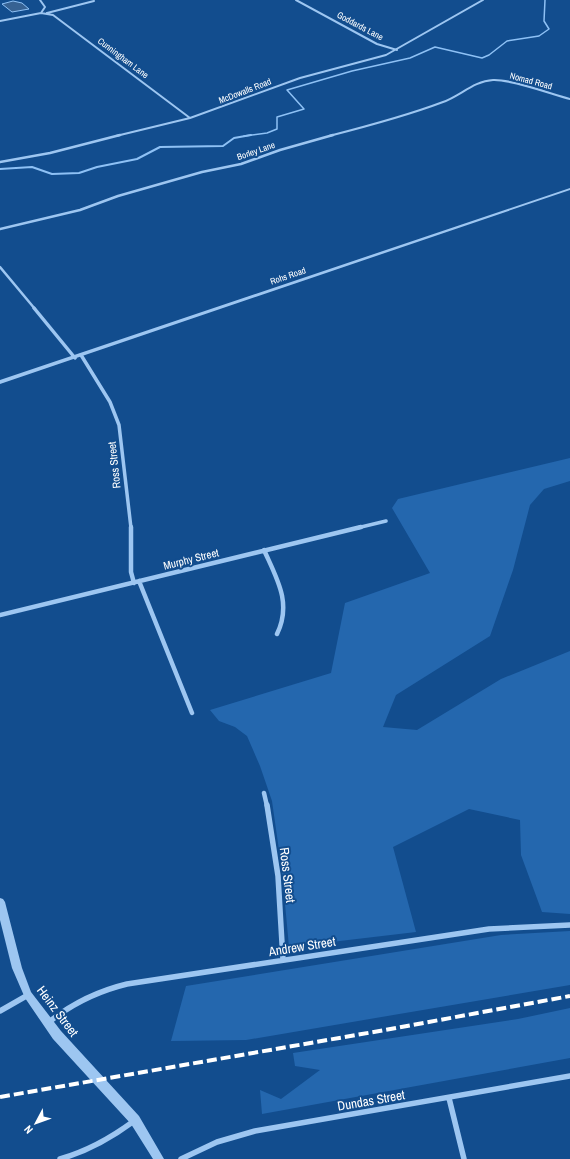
<svg xmlns="http://www.w3.org/2000/svg" width="570" height="1159" viewBox="0 0 570 1159" font-family="'Archivo Narrow',sans-serif">
<style>
.green{fill:#2467ae}
.water{fill:#376293;stroke:#8ec1f5}
.lines{fill:none;stroke-linecap:round;stroke-linejoin:round}
.stream-far1{stroke:#8ec1f5;stroke-width:1.5}
.stream{stroke:#8ec1f5;stroke-width:2}
.minor-far4{stroke:#9dc6f1;stroke-width:2}
.minor-far3{stroke:#9dc6f1;stroke-width:2.5}
.minor-far2{stroke:#9dc6f1;stroke-width:3.5}
.minor-far1{stroke:#9dc6f1;stroke-width:4.5}
.minor{stroke:#9dc6f1;stroke-width:5.5}
.tertiary{fill:#9dc6f1;fill-rule:evenodd}
.rail{stroke:#fff;stroke-width:4;stroke-dasharray:10 4;stroke-linecap:butt}
.labels{text-anchor:middle;stroke-width:4;stroke-linejoin:round;paint-order:stroke}
.far-street-label{font-size:9px;fill:#fff;stroke:#124d8e}
.street-label{font-size:11px;fill:#fff;stroke:#124d8e}
.near-street-label{font-size:13px;fill:#fff;stroke:#124d8e}
</style>
<rect width="100%" height="100%" fill="#124d8e"/>
<!-- green -->
<path class="green" d="M570 458V481L544 489 530 505 513 570 490 636 396 695 383 727 417 730 501 679 570 651V914L542 912 521 855 520 820 469 809 393 847 416 932 289 947 282 871 272 801 260 766 247 736 235 727 219 721 210 710 331 673 345 603 430 573 392 508 398 499Z
M570 931V985L246 1040 171 1041 186 986 501 935Z
M570 1008V1058L262 1114 260 1090 281 1099 320 1070 295 1066 293 1053 518 1019Z"/>
<!-- water -->
<path class="water" d="M13 1 22 3 29 9 12 12 2 4Z"/>
<g class="lines">
<!-- stream-far1 -->
<path class="stream-far1" d="M244 136 267 133 277 129V117L304 109 287 90 352 71 410 58 435 47 482 58 489 55 507 41 539 36 549 29 544 21 545 0"/>
<!-- stream -->
<path class="stream" d="M0 169 32 167 52 174 79 173 97 167 137 159 160 147 223 146 234 138 251 135"/>
<!-- minor-far4 -->
<path class="minor-far4" d="M40 0 45 7 41 13
M296 0 377 44 397 50
M47 13 94 1
M0 21 41 13 53 15 190 118
M116 136 190 118 300 78 386 55 483 0
M329 136C368 126 406 116 443 102 460 96 474 81 493 80 511 79 551 94 570 99"/>
<!-- minor-far3 -->
<path class="minor-far3" d="M0 162 50 153 120 135
M0 229 80 210 118 196 202 172 241 164 280 150 333 135
M0 267 35 309"/>
<!-- minor-far2 -->
<path class="minor-far2" d="M34 308 75 358
M81 355 110 402 119 425 131 528
M357 528 386 521"/>
<!-- minor-far1 -->
<path class="minor-far1" d="M131 527V572L134 583
M264 550C277 579 292 603 277 634
M139 581 192 713
M0 615 361 527
M264 793 267 806"/>
<!-- minor -->
<path class="minor" d="M267 805 278 876 283 960
M0 1011 28 995
M49 1022C73 1003 98 991 127 984L489 929 570 925
M449 1098 464 1159
M60 1159C88 1151 111 1138 134 1121
M181 1159 217 1142 255 1131 570 1076"/>
<!-- tertiary -->
<path class="tertiary" d="M570 188V190L0 384V380Z
M0 898 3 899 5 902 22 968 31 992 61 1031 139 1116 164 1159H153L131 1124 53 1039 25 998 12 968 0 920Z"/>
<!-- rail -->
<path class="rail" d="M0 1097 385 1030 570 996"/>
</g>
<g class="labels">
<!-- far-street labels -->
<g class="far-street-label">
<text transform="translate(360 26) rotate(28)" y="3">Goddards Lane</text>
<text transform="translate(123 58) rotate(37)" y="3">Cunningham Lane</text>
<text transform="translate(531 81) rotate(15)" y="3">Nomad Road</text>
<text transform="translate(245 91) rotate(-21)" y="3">McDowalls Road</text>
<text transform="translate(256 151) rotate(-19)" y="3">Borley Lane</text>
<text transform="translate(288 276) rotate(-19)" y="3">Rohs Road</text>
</g>
<!-- street labels -->
<g class="street-label">
<text transform="translate(114 465) rotate(-96)" y="4">Ross Street</text>
<text transform="translate(191 559) rotate(-14)" y="4">Murphy Street</text>
</g>
<!-- near-street labels -->
<g class="near-street-label">
<text transform="translate(288 875) rotate(83)" y="5">Ross Street</text>
<text transform="translate(302 946) rotate(-9)" y="5">Andrew Street</text>
<text transform="translate(58 1011) rotate(53)" y="5">Heinz Street</text>
<text transform="translate(371 1100) rotate(-10)" y="5">Dundas Street</text>
</g>
</g>
<!-- north arrow -->
<g transform="translate(36 1123) rotate(229)" stroke="#124d8e" stroke-width="3" paint-order="stroke">
<path d="M0-3L7 15L0 10L-7 15Z" fill="#ffffff"/>
<text y="-6" font-size="11" font-weight="bold" text-anchor="middle" fill="#ffffff">N</text>
</g>
</svg>
